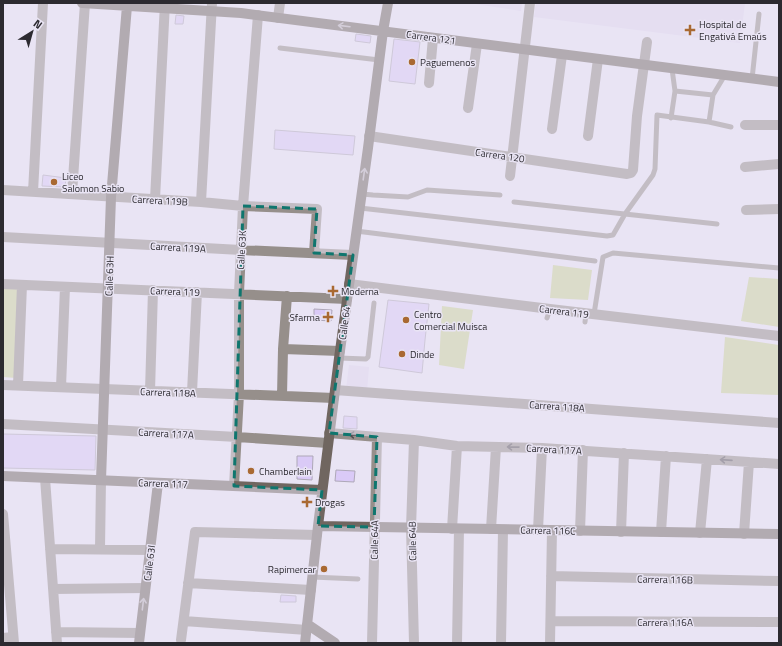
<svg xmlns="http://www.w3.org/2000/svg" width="782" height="646" viewBox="0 0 782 646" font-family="'Titillium Web',sans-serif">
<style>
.built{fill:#dfd7ee}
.green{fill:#cad298}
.building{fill:#dacaf7;stroke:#aea8b8}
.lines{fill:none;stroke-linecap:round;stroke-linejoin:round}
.lane{stroke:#968f8b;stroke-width:5}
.street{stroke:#968f8b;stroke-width:10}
.secondary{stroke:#706660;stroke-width:10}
.oneway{stroke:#b9b2b9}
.oneway2{stroke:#514d50}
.marked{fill:none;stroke:#0f766e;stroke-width:3;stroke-dasharray:8 5;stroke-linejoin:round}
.poi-dot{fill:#a96932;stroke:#e9e4f4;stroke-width:1.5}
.labels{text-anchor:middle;stroke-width:3;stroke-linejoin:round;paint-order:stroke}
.poi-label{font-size:10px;fill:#2c2a30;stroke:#e9e4f4;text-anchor:start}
.street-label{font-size:10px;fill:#2c2a30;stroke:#e9e4f4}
</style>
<rect width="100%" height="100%" fill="#e9e4f4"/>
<!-- built -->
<path class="built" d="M469 3H522L521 11Z
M536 3H745L740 43 534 17Z
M349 365 369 367 367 391 346 389Z"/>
<!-- green -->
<path class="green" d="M553 265 592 270 588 300 550 298Z
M749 277 779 279V327L741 321Z
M3 287H20L16 378 3 377Z
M442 306 473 310 464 369 439 365Z
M725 337 779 345V395L721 393Z"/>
<!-- building -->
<path class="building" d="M176 15 184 16 183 24H175Z
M356 34 371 36 370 43 355 41Z
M394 39 420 42 415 84 389 81Z
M275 130 355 136 353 155 274 149Z
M43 175 66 178 65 187 42 186Z
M388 300 429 304 425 340 422 373 379 367Z
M314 309 332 310 331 321 314 320Z
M344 416 357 417V429L343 428Z
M3 434 96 436 95 470 3 468Z
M297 456H313L312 480 297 479Z
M336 470 355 471 354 482 335 481Z
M281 595 296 596V602H280Z"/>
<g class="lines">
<!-- lane -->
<path class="lane" d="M280 48 379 60
M752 79 759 14
M675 91 713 95
M671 118 675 91 672 69
M709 122 713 95 725 75
M362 194 373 195 408 197 427 190 500 195
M514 202 717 224
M360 208 607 236 613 235 625 214 653 175 655 169 657 115 709 122 731 127
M356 231 595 261
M594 314 603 257 613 253 779 268
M547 318 550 309
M585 322 586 313
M339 358 366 359 368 357 374 303
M312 577 358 579"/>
<!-- street -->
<path class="street" d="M278 18 280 3
M429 83 433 38
M468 108 477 44
M745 125H779
M552 129 562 55
M369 136 627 174 631 173 633 170 637 116 647 42
M588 136 598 59
M745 167 779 164
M510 176 530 3
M3 190 201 202 243 206 317 209 314 253
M33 192 43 3
M72 194 85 3
M155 199 165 3
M201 202 212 3
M746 210 779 209
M3 237 241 250 353 255
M3 284 347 299
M349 284 550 309 779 336
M283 349 340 351
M3 385 334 398
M18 385 22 285
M61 387 65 287
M335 390 779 423
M150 391 153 290
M192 392 197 292
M282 396 283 349 287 296
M3 424 237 437 328 443
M329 433 414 440 457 446 542 448 779 464
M45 478 57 643
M234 486 239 394V293L241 250 243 206 258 15
M3 514 14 643
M452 529 457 446
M491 529 496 447
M538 530 542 448
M580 531 583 450
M621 532 624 453
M661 532 666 456
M700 533 707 459
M744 534 749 462
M50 549 150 550
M100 549 101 480
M551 576 779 581
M188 583 311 590
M53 589 145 588
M184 621 307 630
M551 621 779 622
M56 632 140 633
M3 638 13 637
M181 640 195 532 317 535
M372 643 377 437
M414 643 411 528 414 440
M457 643 459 529
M501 643 503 530
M550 643 552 530"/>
<!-- secondary -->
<path class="secondary" d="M82 3 241 13 779 82
M3 476 322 490
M101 480 111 197 127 6
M318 526 779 534
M307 624 335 643
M139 643 158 483
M305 643 318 526 339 358 368 148 383 31 388 3"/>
</g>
<!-- one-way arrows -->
<defs><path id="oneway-shaft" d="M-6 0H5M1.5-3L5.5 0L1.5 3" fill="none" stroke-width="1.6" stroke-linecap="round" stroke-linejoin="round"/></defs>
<g class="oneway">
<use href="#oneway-shaft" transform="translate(344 26) rotate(-173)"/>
<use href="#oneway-shaft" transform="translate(364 174) rotate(-82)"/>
<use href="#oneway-shaft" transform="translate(143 604) rotate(-83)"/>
</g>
<g class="oneway2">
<use href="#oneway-shaft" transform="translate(355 435) rotate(-176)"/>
<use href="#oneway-shaft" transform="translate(513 447) rotate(-179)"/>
<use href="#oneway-shaft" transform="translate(726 460) rotate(-176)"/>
</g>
<!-- marked area -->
<path d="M0 0H782V646H0ZM243 206 317 209 314 253 353 255 329 433 377 437 374 527 318 526 322 490 234 486Z" fill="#e9e4f4" fill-opacity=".55" fill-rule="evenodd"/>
<path class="marked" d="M243 206 317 209 314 253 353 255 329 433 377 437 374 527 318 526 322 490 234 486Z"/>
<!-- markers -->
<g class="poi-dot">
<path d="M688 24h4v4h4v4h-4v4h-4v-4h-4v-4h4z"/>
<circle cx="412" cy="62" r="4"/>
<circle cx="54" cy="182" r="4"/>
<path d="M331 285h4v4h4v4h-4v4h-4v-4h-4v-4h4z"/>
<path d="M326 311h4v4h4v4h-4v4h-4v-4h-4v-4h4z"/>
<circle cx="406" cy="320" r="4"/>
<circle cx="402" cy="354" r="4"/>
<circle cx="251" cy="471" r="4"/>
<path d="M305 496h4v4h4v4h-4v4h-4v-4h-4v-4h4z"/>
<circle cx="324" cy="569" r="4"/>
</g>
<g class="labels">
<!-- poi labels -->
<g class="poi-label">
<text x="699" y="28">Hospital de<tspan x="699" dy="12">Engativá Emaús</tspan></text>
<text x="420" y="66">Paguemenos</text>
<text x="62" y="180">Liceo<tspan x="62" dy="12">Salomon Sabio</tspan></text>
<text x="341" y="295">Moderna</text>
<text x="414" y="318">Centro<tspan x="414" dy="12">Comercial Muisca</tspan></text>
<text x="320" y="321" text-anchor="end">Sfarma</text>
<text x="410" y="358">Dinde</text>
<text x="259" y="475">Chamberlain</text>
<text x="315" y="506">Drogas</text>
<text x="316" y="573" text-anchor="end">Rapimercar</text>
</g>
<!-- street labels -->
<g class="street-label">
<text transform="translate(431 37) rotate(8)" y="4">Carrera 121</text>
<text transform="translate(500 155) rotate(8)" y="4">Carrera 120</text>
<text transform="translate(160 200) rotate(3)" y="4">Carrera 119B</text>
<text transform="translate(178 247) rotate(3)" y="4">Carrera 119A</text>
<text transform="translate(241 250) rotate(-87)" y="4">Calle 63K</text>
<text transform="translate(109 276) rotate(-88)" y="4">Calle 63H</text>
<text transform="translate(175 291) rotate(2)" y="4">Carrera 119</text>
<text transform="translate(564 311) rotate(7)" y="4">Carrera 119</text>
<text transform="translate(344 323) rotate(-82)" y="4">Calle 64</text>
<text transform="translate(168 392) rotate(2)" y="4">Carrera 118A</text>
<text transform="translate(557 406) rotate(4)" y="4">Carrera 118A</text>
<text transform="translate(166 433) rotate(3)" y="4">Carrera 117A</text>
<text transform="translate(554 449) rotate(3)" y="4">Carrera 117A</text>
<text transform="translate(163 483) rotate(2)" y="4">Carrera 117</text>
<text transform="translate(548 530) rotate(1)" y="4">Carrera 116C</text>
<text transform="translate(374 540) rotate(-89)" y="4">Calle 64A</text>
<text transform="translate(412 541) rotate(-91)" y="4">Calle 64B</text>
<text transform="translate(149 563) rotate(-83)" y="4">Calle 63I</text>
<text transform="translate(665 579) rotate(1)" y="4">Carrera 116B</text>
<text x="665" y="626">Carrera 116A</text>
</g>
</g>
<!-- border -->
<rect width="782" height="646" fill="none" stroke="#2c2a30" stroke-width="8"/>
<!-- north arrow -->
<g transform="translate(32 32) rotate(37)" stroke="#e9e4f4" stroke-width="3" paint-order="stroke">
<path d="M0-3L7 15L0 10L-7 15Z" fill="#2c2a30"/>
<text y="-6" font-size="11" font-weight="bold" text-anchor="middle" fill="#2c2a30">N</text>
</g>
</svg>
